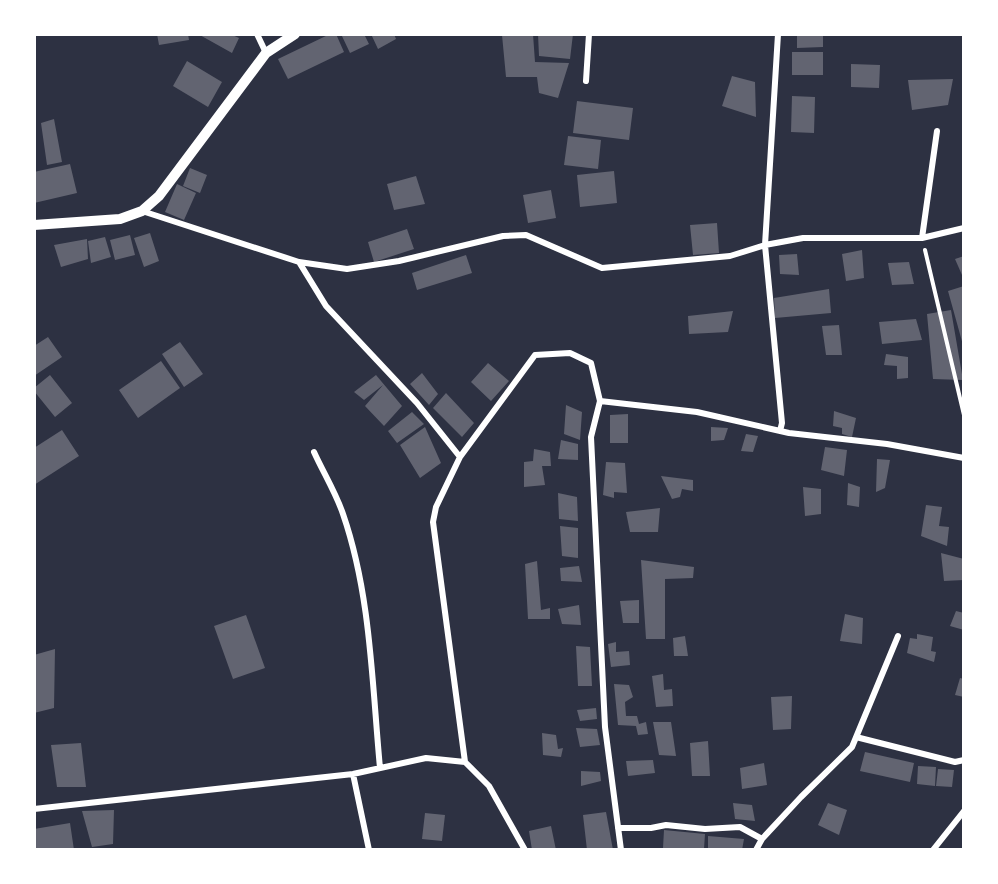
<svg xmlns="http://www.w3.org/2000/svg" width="998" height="884" viewBox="0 0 998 884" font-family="Mulish,sans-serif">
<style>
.building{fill:#626471}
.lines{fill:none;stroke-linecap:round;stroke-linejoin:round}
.path{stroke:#fff;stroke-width:4}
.minor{stroke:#fff;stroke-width:6}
.tertiary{stroke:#fff;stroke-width:10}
</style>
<rect width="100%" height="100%" fill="#2d3142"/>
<!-- building -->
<path class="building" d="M157 34H188L189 40 159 45Z
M198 34H230L239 38 232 53Z
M330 34H336L344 52 288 79 278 59Z
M341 34H364L369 44 350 53Z
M371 34H394L396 39 378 49Z
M533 34 535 62 569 63 558 98 539 93 537 77H506L502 35Z
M538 34H573L570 59 539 56Z
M797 34H823V47L797 48Z
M792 52H823V75H792Z
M187 61 222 82 208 107 173 86Z
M851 64 880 65 879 88 851 87Z
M732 76 755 82 756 117 722 106Z
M953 79 948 105 912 110 908 80Z
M792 96 815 97 814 133 791 132Z
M577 101 633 108 629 140 573 133Z
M54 119 62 162 47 165 41 123Z
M568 136 601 140 598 169 564 165Z
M70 164 77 193 34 203V172Z
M190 168 207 175 200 193 183 186Z
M614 171 617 203 580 207 577 175Z
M416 176 425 204 394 210 387 184Z
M177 184 196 193 184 220 165 212Z
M551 190 556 218 528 223 523 195Z
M717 223 719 253 693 255 690 225Z
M407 229 414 249 374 262 368 242Z
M150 233 159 261 144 267 134 238Z
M130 235 135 255 115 260 110 240Z
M105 237 111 257 91 263 88 241Z
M87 239 88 259 61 267 54 245Z
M862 250 864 278 846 281 842 254Z
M797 254 799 275 780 274 779 255Z
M466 255 472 273 417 290 412 273Z
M964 256V275H962L955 259Z
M909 262 914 284 892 285 888 263Z
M964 286V345H963L948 291Z
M829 289 831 313 775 318 774 298Z
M951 310 963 380 933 379 927 314Z
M733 311 728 332 689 334 688 316Z
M916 319 922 340 882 344 879 322Z
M839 325 842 355H826L822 326Z
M48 337 62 357 34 376V346Z
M180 342 203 374 184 387 162 354Z
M886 354 908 357V378L897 379V366L884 365Z
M161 361 180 388 138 418 119 390Z
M488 363 509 381 491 401 471 382Z
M422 373 438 394 429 405 410 384Z
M50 375 72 403 55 417 34 391V388Z
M376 375 402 406 384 426 365 406 383 385 364 400 354 392Z
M446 393 474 423 462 437 433 408Z
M566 405 582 412 580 440 564 434Z
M834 411 856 418 852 437 842 434V428L833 426Z
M412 412 424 424 397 443 388 431Z
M628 414V443H610V415Z
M425 427 441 463 420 478 400 445Z
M711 427 728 428 724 440 711 441Z
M62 430 79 456 34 485V448Z
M746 434 758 436 753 452 741 451Z
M561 440 578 444V460L558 459Z
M825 447 847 450 844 476 821 470Z
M534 449 550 452 551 466H542L545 485 524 487V462L533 461Z
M877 459 890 460 885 488 876 492Z
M606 462 625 463 627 493 614 492V498L603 495Z
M661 476 693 480V491L682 489 680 497 672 499Z
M848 483 860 487 859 507 847 505Z
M803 487 821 489V514L805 516Z
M558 493 577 497 578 521 559 519Z
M926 505 942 507 939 526 949 527 947 546 921 536Z
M660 508 658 532H630L626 512Z
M560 526 578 528V558L562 556Z
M941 553 964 559V580L944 581Z
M641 560 694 567 693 578 665 579V639H646Z
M537 561 541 610 550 608V619H528L525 564Z
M579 566 582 582 561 581 560 568Z
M639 600V623H623L620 601Z
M579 605 581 625 562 624 558 609Z
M956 611 964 613V630L950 626Z
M845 614 863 618 862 644 840 641Z
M246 615 265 668 233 679 214 626Z
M917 634 933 637 931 651 936 652 934 662 907 653 910 638 917 639Z
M685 636 688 656H674L673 638Z
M616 642V652L629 651 630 665 611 667 608 644Z
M576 646 590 647 592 686H578Z
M55 649 54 708 34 713V655Z
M663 674 664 690 672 689 673 706 656 707 652 676Z
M960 678 964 679V697L955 695Z
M614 684 629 685 633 697 625 702 626 716H637L639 724 646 722 648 734 638 735 636 726 618 725Z
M792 696 791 729 773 730 771 697Z
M596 708 597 719 580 721 577 710Z
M653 722H671L676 756 659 755Z
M576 728 597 729 600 745 580 747Z
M542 733 556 735 558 749 563 748 561 757 543 755Z
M708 741 710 776H692L690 743Z
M81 743 86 787H57L51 745Z
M865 752 914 763 910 782 860 771Z
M653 760 655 773 628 776 626 761Z
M764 763 767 785 742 789 740 768Z
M918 766 936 767 935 786 917 784Z
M938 769 954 770 952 787 936 786Z
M581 771 600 772 601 781 581 786Z
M733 803 752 805 755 821 735 819Z
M828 803 847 810 839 835 818 825Z
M114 810 113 844 92 847 82 811Z
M606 812 613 850H587L583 815Z
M425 813 445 815 442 841 422 839Z
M70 823 74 850H34V829Z
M551 826 556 850H532L529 831Z
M664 830 705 834 704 849 663 848Z
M708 836 744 839 742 850H708Z"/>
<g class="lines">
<!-- path -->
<path class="path" d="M925 250 964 415"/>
<!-- minor -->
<path class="minor" d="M257 34 266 53
M778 34 765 245 782 423 780 431
M586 81 589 34
M142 211 299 262 326 306 417 403 460 457 535 355 570 353 591 363 600 401 591 437 605 727 621 850
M922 238 937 131
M299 262 347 269 399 261 503 236 526 235 602 268 730 256 765 245 803 238H922L964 228
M600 401 697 412 789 433 887 444 964 458
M314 452C323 472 336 493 343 514 371 595 372 684 380 768
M460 457 436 507 433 522 465 762 489 786 525 850
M856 737 955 762 964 760
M353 774 369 850
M34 809 353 774 426 758 465 762
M618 828H651L666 825 705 829 740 827 762 839
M756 850 762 839 801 797 852 747 898 636
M933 850 964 811"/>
<!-- tertiary -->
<path class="tertiary" d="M34 225 120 219 142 211 159 196 266 53 295 34"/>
</g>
<!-- border -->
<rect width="998" height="884" fill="none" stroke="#ffffff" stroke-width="72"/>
</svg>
